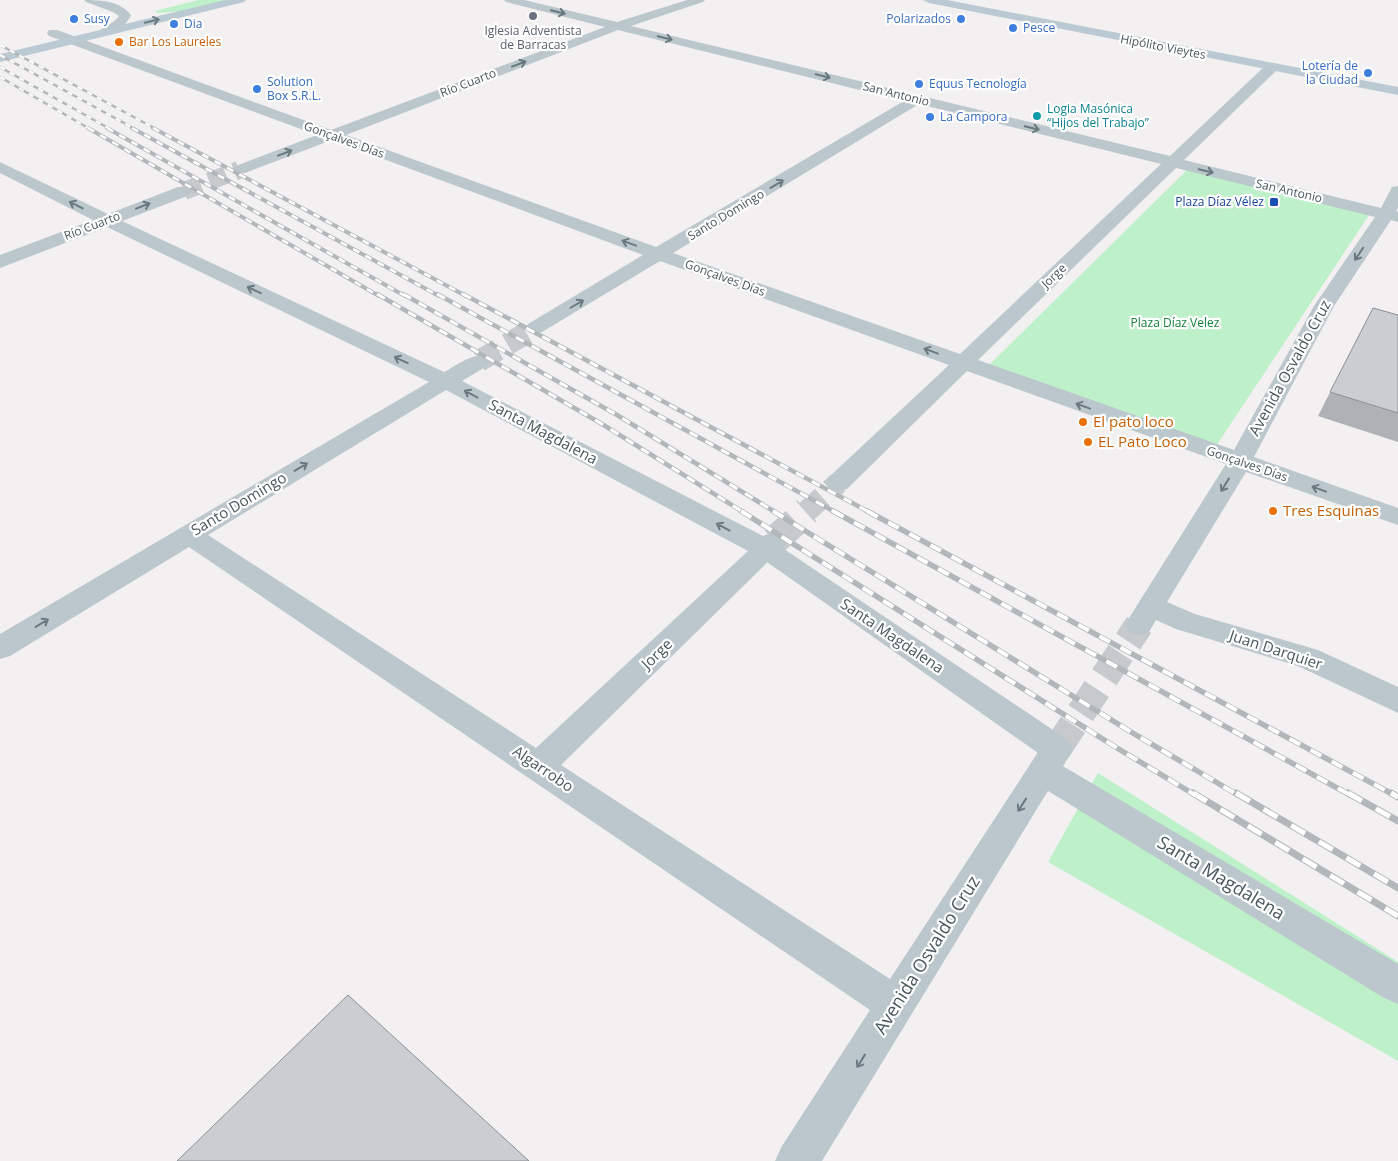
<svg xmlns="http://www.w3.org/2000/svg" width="1398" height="1161" viewBox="0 0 1398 1161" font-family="'Open Sans',sans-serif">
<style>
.green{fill:#bef0c9}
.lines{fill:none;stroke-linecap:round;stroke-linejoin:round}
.minor-tunnel-far2{stroke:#c7cacc;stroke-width:18;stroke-dasharray:18 9;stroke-linecap:butt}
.minor-tunnel-far1{stroke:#c7cacc;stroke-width:22;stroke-dasharray:22 11;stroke-linecap:butt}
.minor-tunnel{stroke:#c7cacc;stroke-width:29;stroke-dasharray:29 14;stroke-linecap:butt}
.pedestrian{fill:#bbc7cd;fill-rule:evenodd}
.minor{fill:#bbc7cd;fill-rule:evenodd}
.secondary{fill:#bbcad2;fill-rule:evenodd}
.rail-far4-casing{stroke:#b2b7ba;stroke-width:2.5}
.rail-far3-casing{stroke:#b2b7ba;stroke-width:4}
.rail-far2-casing{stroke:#b2b7ba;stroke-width:4.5}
.rail-far1-casing{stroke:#b2b7ba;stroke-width:5.5}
.rail-casing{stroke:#b2b7ba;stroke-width:7}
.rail-far4{stroke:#fff;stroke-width:2;stroke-dasharray:5.5;stroke-linecap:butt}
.rail-far3{stroke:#fff;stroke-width:2.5;stroke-dasharray:7;stroke-linecap:butt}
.rail-far2{stroke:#fff;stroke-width:3;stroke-dasharray:9;stroke-linecap:butt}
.rail-far1{stroke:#fff;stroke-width:4;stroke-dasharray:12;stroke-linecap:butt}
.rail{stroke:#fff;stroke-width:5;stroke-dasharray:16;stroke-linecap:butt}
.wall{fill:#aeb1b5}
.building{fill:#caced3;stroke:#8d9094}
.oneway{stroke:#6a797f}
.oneway2{stroke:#6a7a81}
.worship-dot{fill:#6b7280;stroke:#fff;stroke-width:2}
.shop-dot{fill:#3f7fe0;stroke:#fff;stroke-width:2}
.food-dot{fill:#e8710a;stroke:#fff;stroke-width:2}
.culture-dot{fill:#0f9aa8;stroke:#fff;stroke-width:2}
.transit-dot{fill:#1a4fb4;stroke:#fff;stroke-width:2}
.labels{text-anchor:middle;stroke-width:4.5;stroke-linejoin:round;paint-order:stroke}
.far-shop-label{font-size:12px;fill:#366cbe;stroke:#fff;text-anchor:start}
.far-worship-label{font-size:12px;fill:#5b616d;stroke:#fff}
.far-food-label{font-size:12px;fill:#c56008;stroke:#fff;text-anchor:start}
.far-street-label{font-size:12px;fill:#47575e;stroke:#fff}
.far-culture-label{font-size:12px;fill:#0d838f;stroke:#fff;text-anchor:start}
.far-transit-label{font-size:12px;fill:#164399;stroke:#fff;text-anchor:end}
.far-park-label{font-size:12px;fill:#158239;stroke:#fff}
.street-label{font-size:15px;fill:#47575e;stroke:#fff}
.food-label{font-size:15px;fill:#c56008;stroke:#fff;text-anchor:start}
.near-street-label{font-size:18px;fill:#47575e;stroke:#fff}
</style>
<rect width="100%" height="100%" fill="#f2f0f0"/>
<!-- green -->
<path class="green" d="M198 0H229L185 11 157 13 155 11Z
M1189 168 1371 212 1216 446 989 365Z
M1098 773 1398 962V1061L1048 862Z"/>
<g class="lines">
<!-- minor-tunnel-far2 -->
<path class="minor-tunnel-far2" d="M184 191 239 170"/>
<!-- minor-tunnel-far1 -->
<path class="minor-tunnel-far1" d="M479 361 535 328
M806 512 838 483"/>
<!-- minor-tunnel -->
<path class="minor-tunnel" d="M774 541 807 511
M1057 749 1139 625"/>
<!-- pedestrian -->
<path class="pedestrian" d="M766 540 775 543 1068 740 1073 749 1068 758 1056 762 1398 964V1004L1384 998 1032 781 1028 771 1032 761 1045 758 757 555 753 549 757 543Z"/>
<!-- minor -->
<path class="minor" d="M84 0C101 0 120 1 131 15 126 26 113 38 101 35L99 32C104 25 114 24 119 16L113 12 86 2Z
M504 0H524L617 22 687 0H705L703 2 631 26 1170 156 1266 65H1276L1278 68 1276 71 1184 160 1381 208 1392 187 1398 186V208L1396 211 1398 212V222L1391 220 1334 306 1254 457 1398 508V525L1246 472 1167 602 1195 614 1318 650 1398 687V713L1298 666 1176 629 1156 620 1149 632 1139 635 1129 632 1125 625 1129 618 1226 464 967 371 847 489 838 491 829 489 826 483 829 477 949 365 660 261 542 332 535 334 528 332 525 328 528 324 643 255 332 140 245 173H233L231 170 233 167 317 135 49 36 47 33 49 30H57L331 130 605 27 506 2ZM618 30 904 101 656 247 346 135ZM919 104 1161 164 960 354 673 253ZM1176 168 1375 217 1314 306 1234 450 978 360Z
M0 162 108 214 178 187H190L192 191 190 195 122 221 444 372C458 365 471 353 487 356L490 361 487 366 462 381 763 536 774 532 783 535 787 541 783 547 561 765 890 979 1046 740 1057 736 1068 740 1073 749 1068 758 822 1161H775L782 1146 870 1010 189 547 10 656 0 659V634L429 382 107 227 0 268V255L93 220 0 173ZM446 390 748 551 536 748 208 535Z"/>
<!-- secondary -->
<path class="secondary" d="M225 0H246L244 2 0 62V54Z
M923 0H947L1398 87V95L929 3Z"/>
<defs>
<path id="rail-far4" d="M0 45 156 129
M0 55 135 129
M0 67 110 129
M0 77 90 129"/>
<path id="rail-far3" d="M88 128 379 296
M107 128 405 296
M132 128 439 296
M153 128 466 296"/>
<path id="rail-far2" d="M377 294 602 424 743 512
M403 294 617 415 775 512
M437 294 835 512
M463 294 869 512"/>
<path id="rail-far1" d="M741 511 1117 748 1195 795
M773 511 1131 732 1238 795
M833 511 1350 795
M867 511 1394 795"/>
<path id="rail" d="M1193 793 1398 916
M1236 793 1398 888
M1348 793 1398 821
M1391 793 1398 797"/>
</defs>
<!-- rail-far4 casing -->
<use href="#rail-far4" class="rail-far4-casing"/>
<!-- rail-far3 casing -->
<use href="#rail-far3" class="rail-far3-casing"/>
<!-- rail-far2 casing -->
<use href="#rail-far2" class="rail-far2-casing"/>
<!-- rail-far1 casing -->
<use href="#rail-far1" class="rail-far1-casing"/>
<!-- rail casing -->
<use href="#rail" class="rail-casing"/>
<!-- rail-far4 -->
<use href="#rail-far4" class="rail-far4"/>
<!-- rail-far3 -->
<use href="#rail-far3" class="rail-far3"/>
<!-- rail-far2 -->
<use href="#rail-far2" class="rail-far2"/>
<!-- rail-far1 -->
<use href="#rail-far1" class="rail-far1"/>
<!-- rail -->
<use href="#rail" class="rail"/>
</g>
<!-- wall -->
<path class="wall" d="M1373 308 1398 315V442L1318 416Z"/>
<!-- building -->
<path class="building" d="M1373 308 1398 315V413L1330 392Z
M348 995 529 1161H177Z"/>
<!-- one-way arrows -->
<defs><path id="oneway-shaft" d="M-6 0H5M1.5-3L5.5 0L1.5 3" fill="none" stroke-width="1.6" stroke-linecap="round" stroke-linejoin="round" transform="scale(1.25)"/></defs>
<g class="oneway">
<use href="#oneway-shaft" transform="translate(558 12) rotate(14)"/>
<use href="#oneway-shaft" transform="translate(665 38) rotate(14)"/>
<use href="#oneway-shaft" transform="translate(519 64) rotate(-21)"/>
<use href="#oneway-shaft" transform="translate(823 76) rotate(14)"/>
<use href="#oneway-shaft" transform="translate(1032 128) rotate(14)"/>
<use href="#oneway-shaft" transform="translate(285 153) rotate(-21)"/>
<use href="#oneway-shaft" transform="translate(1206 171) rotate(13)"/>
<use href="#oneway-shaft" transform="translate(777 184) rotate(-31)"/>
<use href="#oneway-shaft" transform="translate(76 205) rotate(-153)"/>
<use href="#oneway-shaft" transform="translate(143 206) rotate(-21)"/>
<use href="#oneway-shaft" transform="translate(629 243) rotate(-160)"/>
<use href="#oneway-shaft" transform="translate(1359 254) rotate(124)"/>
<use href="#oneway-shaft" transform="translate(254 290) rotate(-155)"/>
<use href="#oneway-shaft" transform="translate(577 304) rotate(-30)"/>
<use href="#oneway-shaft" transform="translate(931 351) rotate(-160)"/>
<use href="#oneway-shaft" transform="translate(401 360) rotate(-155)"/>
<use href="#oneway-shaft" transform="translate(471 394) rotate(-152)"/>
<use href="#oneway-shaft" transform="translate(1083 406) rotate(-160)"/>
<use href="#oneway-shaft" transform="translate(301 467) rotate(-31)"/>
<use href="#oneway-shaft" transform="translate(1225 485) rotate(121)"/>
<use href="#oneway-shaft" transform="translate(1319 489) rotate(-160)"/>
<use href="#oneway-shaft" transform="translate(723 527) rotate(-152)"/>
<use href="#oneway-shaft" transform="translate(42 623) rotate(-31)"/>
<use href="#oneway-shaft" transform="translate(1022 805) rotate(122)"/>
<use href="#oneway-shaft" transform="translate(861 1061) rotate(122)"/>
</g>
<use class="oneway2" href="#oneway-shaft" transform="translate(152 21) rotate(-13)"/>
<!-- markers -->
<circle class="worship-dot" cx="533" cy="16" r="5"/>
<g class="shop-dot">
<circle cx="74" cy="19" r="5"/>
<circle cx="961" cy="19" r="5"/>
<circle cx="174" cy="24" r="5"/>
<circle cx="1013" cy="28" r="5"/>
<circle cx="1368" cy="73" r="5"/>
<circle cx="919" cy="84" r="5"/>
<circle cx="257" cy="89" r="5"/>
<circle cx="930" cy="117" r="5"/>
</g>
<g class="food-dot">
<circle cx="119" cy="42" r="5"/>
<circle cx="1083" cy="422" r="5"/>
<circle cx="1088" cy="442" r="5"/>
<circle cx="1273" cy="511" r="5"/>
</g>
<circle class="culture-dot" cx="1037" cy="116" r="5"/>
<rect class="transit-dot" x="1269" y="197" width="10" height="10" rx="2.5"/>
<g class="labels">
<!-- far-shop labels -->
<g class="far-shop-label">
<text x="84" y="23">Susy</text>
<text x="951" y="23" text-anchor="end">Polarizados</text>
<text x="184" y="28">Dia</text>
<text x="1023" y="32">Pesce</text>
<text x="1358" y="70" text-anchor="end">Lotería de<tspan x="1358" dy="14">la Ciudad</tspan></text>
<text x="267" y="86">Solution<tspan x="267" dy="14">Box S.R.L.</tspan></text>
<text x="929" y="88">Equus Tecnología</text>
<text x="940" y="121">La Campora</text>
</g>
<!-- far-worship labels -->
<g class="far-worship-label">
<text x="533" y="35">Iglesia Adventista<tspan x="533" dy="14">de Barracas</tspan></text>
</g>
<!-- far-food labels -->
<g class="far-food-label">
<text x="129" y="46">Bar Los Laureles</text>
</g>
<!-- far-street labels -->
<g class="far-street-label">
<text transform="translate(1163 47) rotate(11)" y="4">Hipólito Vieytes</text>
<text transform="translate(468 83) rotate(-21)" y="4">Río Cuarto</text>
<text transform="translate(896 94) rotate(14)" y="4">San Antonio</text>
<text transform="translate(344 140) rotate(20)" y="4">Gonçalves Días</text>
<text transform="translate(1289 191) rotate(13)" y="4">San Antonio</text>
<text transform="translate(726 215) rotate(-31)" y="4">Santo Domingo</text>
<text transform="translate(92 226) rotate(-21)" y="4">Río Cuarto</text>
<text transform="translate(1054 276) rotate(-44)" y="4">Jorge</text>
<text transform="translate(725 278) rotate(20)" y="4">Gonçalves Días</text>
<text transform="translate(1247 464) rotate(19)" y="4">Gonçalves Días</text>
</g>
<!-- far-culture labels -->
<g class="far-culture-label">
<text x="1047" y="113">Logia Masónica<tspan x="1047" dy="14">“Hijos del Trabajo”</tspan></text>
</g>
<!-- far-transit labels -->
<g class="far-transit-label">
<text x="1264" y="206">Plaza Díaz Vélez</text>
</g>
<!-- far-park labels -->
<g class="far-park-label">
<text x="1175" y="327">Plaza Díaz Velez</text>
</g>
<!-- street labels -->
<g class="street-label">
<text transform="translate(1290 368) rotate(-61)" y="5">Avenida Osvaldo Cruz</text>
<text transform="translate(543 432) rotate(28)" y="5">Santa Magdalena</text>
<text transform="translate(239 504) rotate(-31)" y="5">Santo Domingo</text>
<text transform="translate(892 636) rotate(34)" y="5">Santa Magdalena</text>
<text transform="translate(1276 650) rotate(18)" y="5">Juan Darquier</text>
<text transform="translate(657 654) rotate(-44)" y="5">Jorge</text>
<text transform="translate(543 769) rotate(34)" y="5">Algarrobo</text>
</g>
<!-- food labels -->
<g class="food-label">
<text x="1093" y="427">El pato loco</text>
<text x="1098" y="447">EL Pato Loco</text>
<text x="1283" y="516">Tres Esquinas</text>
</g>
<!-- near-street labels -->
<g class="near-street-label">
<text transform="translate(1221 878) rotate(31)" y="6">Santa Magdalena</text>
<text transform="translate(927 955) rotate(-58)" y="6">Avenida Osvaldo Cruz</text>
</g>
</g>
</svg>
